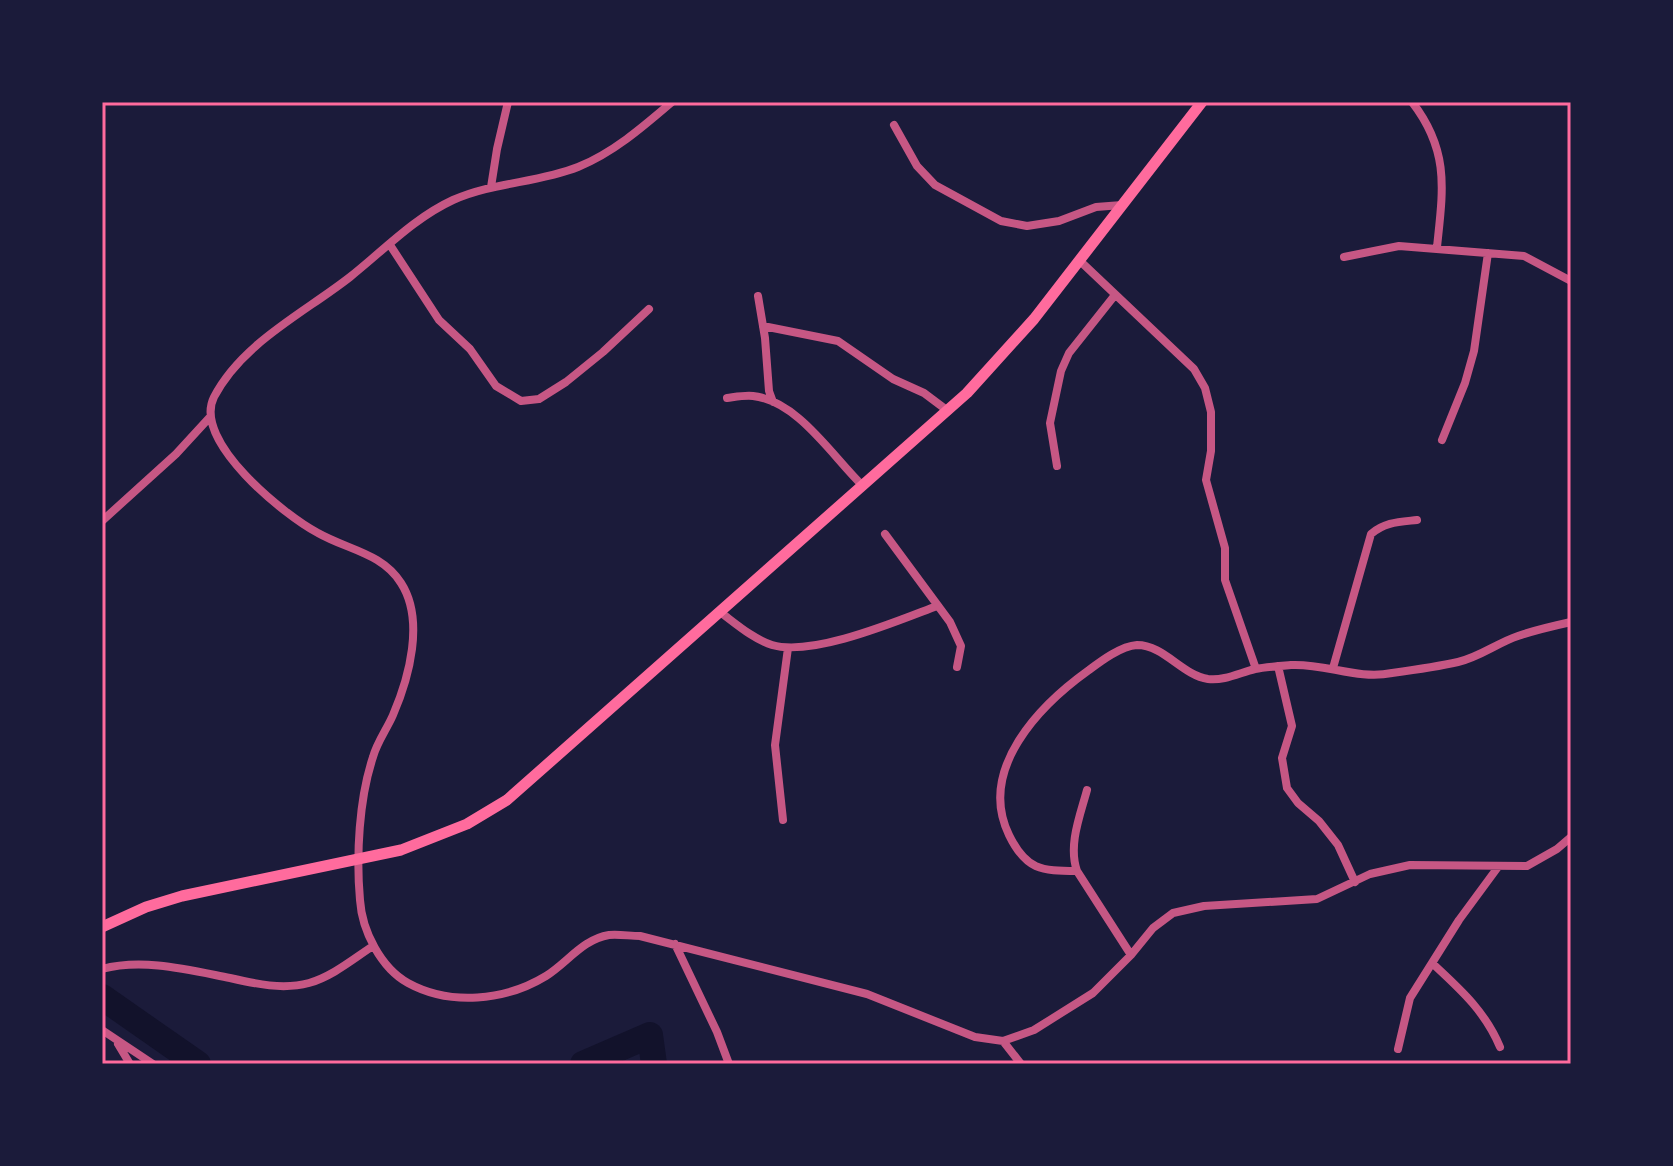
<svg xmlns="http://www.w3.org/2000/svg" width="1673" height="1166" viewBox="0 0 1673 1166" font-family="Figtree,sans-serif">
<style>
.lines{fill:none;stroke-linecap:round;stroke-linejoin:round}
.river{stroke:#12122b;stroke-width:26}
.minor{stroke:#c65784;stroke-width:8}
.secondary{stroke:#ff6b9d;stroke-width:11}
.neatline{fill:none;stroke:#ff6b9d;stroke-width:3}
</style>
<rect width="100%" height="100%" fill="#1b1b3a"/>
<g class="lines">
<!-- river -->
<path class="river" d="M102 997 198 1064
M583 1064 650 1035 654 1064"/>
<!-- minor -->
<path class="minor" d="M672 102C644 126 613 153 578 167 538 183 493 182 453 200 414 218 384 250 350 277 304 313 242 343 214 397 192 441 284 515 318 533 348 550 382 553 401 583 425 620 409 678 393 715 387 729 377 742 373 757 359 799 356 856 360 900 362 931 381 968 408 983 450 1006 505 1001 546 976 567 963 583 939 609 935 619 934 630 936 640 936L867 994 975 1037 1003 1041 1034 1030 1093 993 1131 955 1153 928 1173 913 1204 906 1317 899 1370 874 1410 865 1527 866 1557 849 1571 837
M1412 102C1450 151 1443 190 1437 247
M894 125 917 166 935 185 1001 221 1027 226 1059 221 1096 207 1122 205
M491 187 497 149 508 102
M390 245 439 320 470 349 496 386 521 401 539 399 566 382 603 352 649 309
M1344 257 1399 246 1524 256 1571 281
M1079 260 1194 369 1205 388 1211 412V451L1206 480 1225 548V580L1256 669
M758 296 765 338 769 391 773 402
M763 326 838 341 893 379 924 393 948 411
M727 398C735 397 745 395 753 396 798 401 832 456 863 486
M1442 440 1465 383 1474 351 1488 253
M1057 466 1050 423 1061 371 1069 353 1115 295
M102 521 176 454 210 417
M885 534 950 622 961 646 957 667
M720 612C735 623 753 639 772 645 813 657 897 621 937 606
M1278 666 1292 726 1282 758 1287 788 1298 803 1319 821 1338 845 1355 882
M1333 668 1371 534C1385 522 1399 522 1417 520
M1087 790C1080 816 1068 845 1077 871L1131 955
M783 820 775 745 788 648
M1077 871C1041 871 1026 870 1009 835 977 769 1040 705 1089 670 1101 661 1121 646 1137 645 1164 645 1182 675 1208 679 1224 681 1239 673 1255 669 1266 667 1279 666 1291 665 1325 663 1357 680 1392 673 1414 670 1436 667 1458 662 1480 657 1497 643 1518 636 1535 630 1553 626 1571 622
M675 944 717 1032 729 1064
M1432 963C1460 989 1485 1011 1500 1047
M102 969C143 958 189 970 230 978 256 984 283 990 309 983 333 976 353 959 373 946
M102 1030 153 1064
M1003 1041 1021 1064
M118 1044 130 1064
M1398 1049 1410 998 1459 920 1498 867"/>
<!-- secondary -->
<path class="secondary" d="M102 927 146 907 182 896 401 850 467 824 507 800 967 393 1034 319 1202 102"/>
</g>
<!-- border -->
<rect width="1673" height="1166" fill="none" stroke="#1b1b3a" stroke-width="208"/>
<rect x="104" y="104" width="1465" height="958" class="neatline"/>
</svg>
